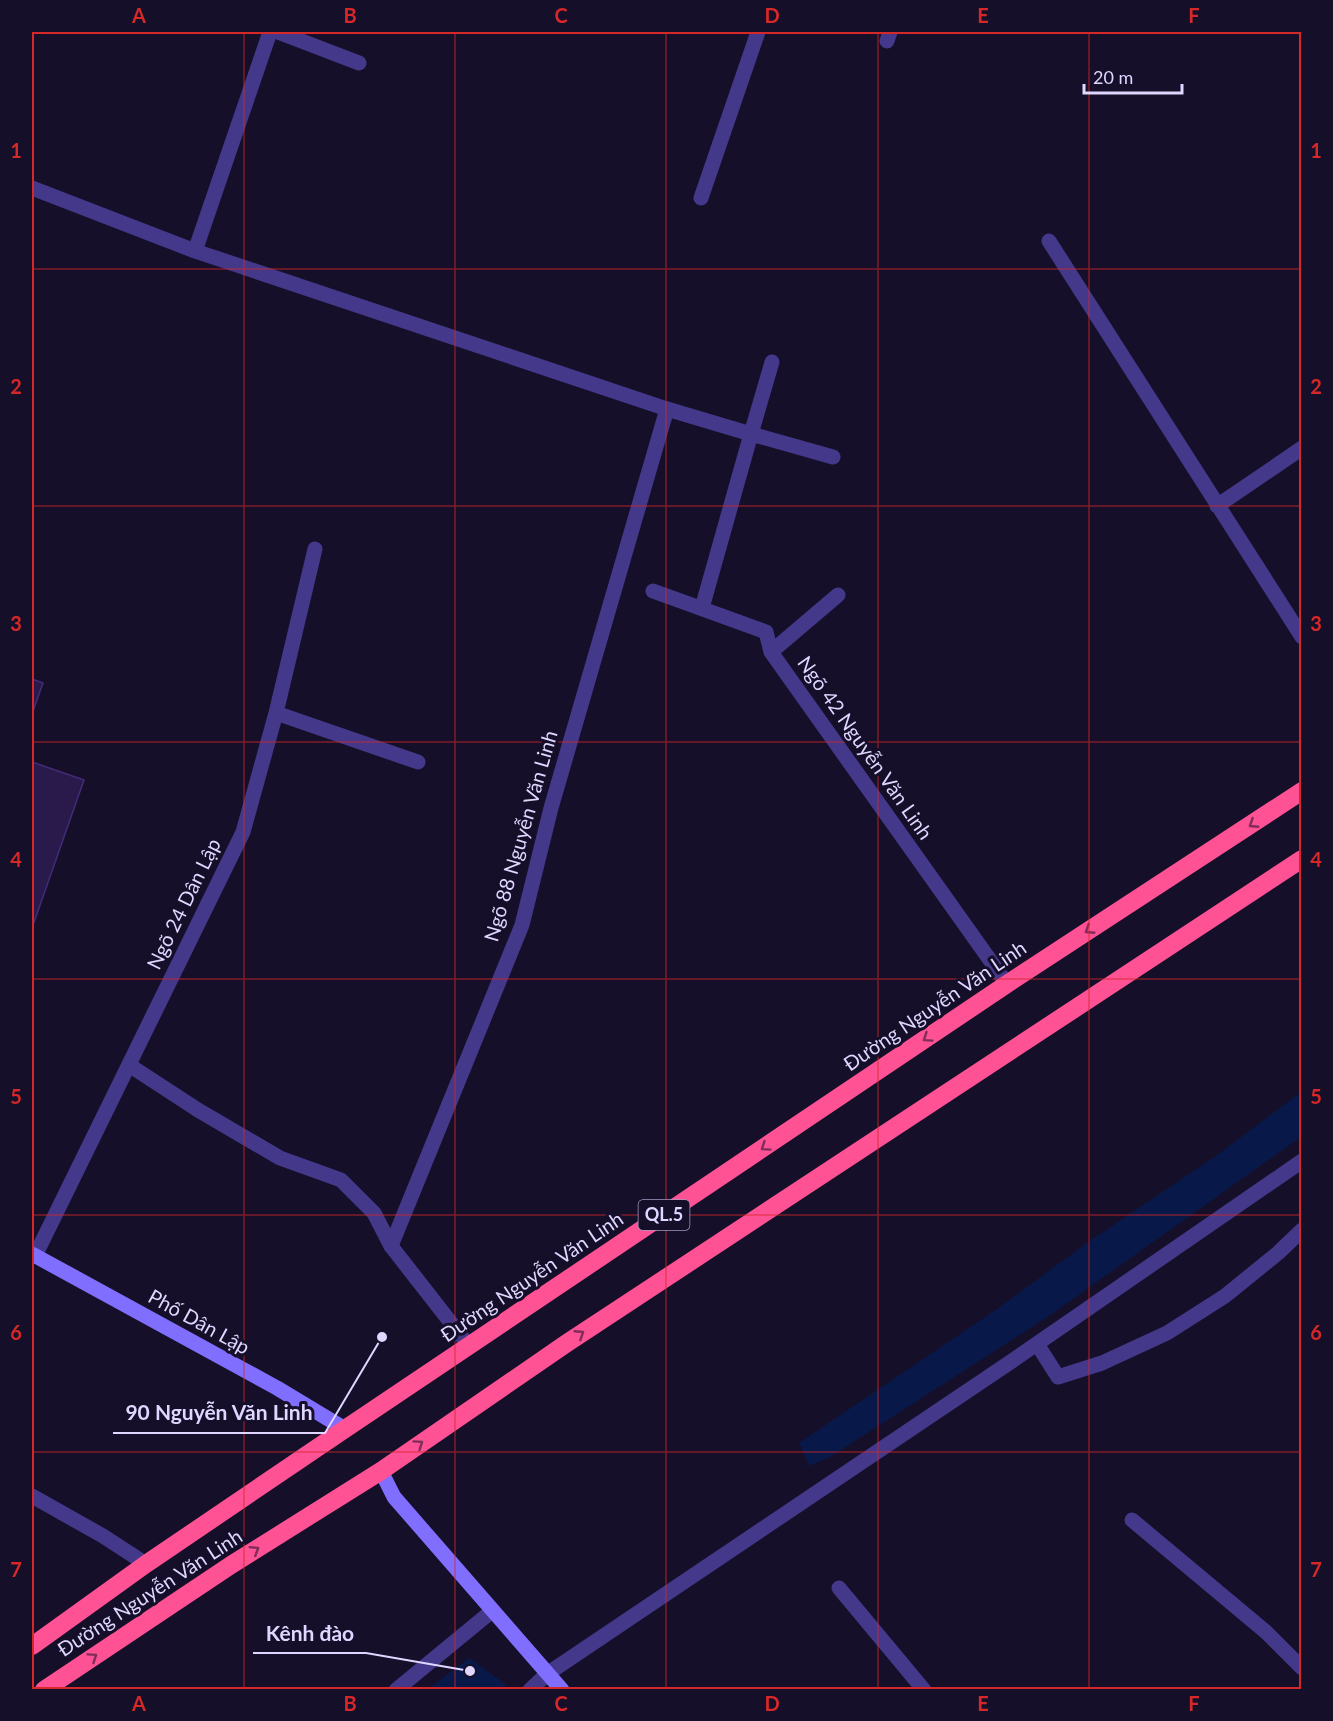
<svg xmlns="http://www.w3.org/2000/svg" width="1333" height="1721" viewBox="0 0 1333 1721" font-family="Lato,sans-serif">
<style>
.water{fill:#081949}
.building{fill:#291a4b;stroke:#422b78;stroke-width:1.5}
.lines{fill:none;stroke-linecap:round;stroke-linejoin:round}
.lane{stroke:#43388a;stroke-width:15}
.street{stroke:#43388a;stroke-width:15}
.secondary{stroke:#806eff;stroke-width:15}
.highway{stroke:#ff5294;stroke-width:18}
.oneway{stroke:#7f2d59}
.grid{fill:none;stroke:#d62828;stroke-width:1.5;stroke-opacity:0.55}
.labels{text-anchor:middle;stroke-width:6;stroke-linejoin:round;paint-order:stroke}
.shield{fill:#160f29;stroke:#a39bbf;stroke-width:1.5}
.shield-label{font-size:18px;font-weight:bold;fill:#dfd7ff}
.street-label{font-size:20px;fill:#dfd7ff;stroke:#160f29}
.leader{fill:none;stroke:#dfd7ff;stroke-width:2}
.callout-dot{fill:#dfd7ff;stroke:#160f29;stroke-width:2}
.callout-label{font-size:21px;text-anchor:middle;font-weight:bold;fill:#dfd7ff;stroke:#160f29;stroke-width:6;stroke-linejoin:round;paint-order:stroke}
.neatline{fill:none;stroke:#d62828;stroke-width:2}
.grid-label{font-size:20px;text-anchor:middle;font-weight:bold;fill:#d62828}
</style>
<rect width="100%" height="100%" fill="#160f29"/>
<!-- water -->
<path class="water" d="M1301 1092V1137L1049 1316 830 1457 809 1466 799 1443 997 1309 1084 1245 1220 1153Z
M469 1658 507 1685 501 1689H428Z"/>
<!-- building -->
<path class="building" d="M32 679 43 683 32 714Z
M32 762 84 780 32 928Z"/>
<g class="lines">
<!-- lane -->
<path class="lane" d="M278 32 359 63
M887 41 890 32
M32 188 195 251 667 409 751 434 702 608
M701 198 758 32
M1049 241 1302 637
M772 362 751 434 833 457
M1217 506 1302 448
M653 591 766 632 771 652 1007 984
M771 652 838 595
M276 713 418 762
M129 1065 198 1110 280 1158 341 1180 374 1213 391 1246 469 1346
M35 1256 243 832 276 713 315 549
M1037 1344 1058 1377 1102 1363 1167 1333 1225 1296 1278 1253 1302 1230
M32 1496 103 1536 146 1564
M1132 1520 1266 1632 1302 1668
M839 1588 924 1690
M396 1690 492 1611
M530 1690 547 1674 1009 1363 1302 1161"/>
<!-- street -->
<path class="street" d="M195 251 270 32
M391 1246 522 925 551 808 667 409"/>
<!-- secondary -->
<path class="secondary" d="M32 1254 277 1388 345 1429
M381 1471 394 1497 562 1690"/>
<!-- highway -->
<path class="highway" d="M32 1646 146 1564 345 1429 1007 984 1302 791
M44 1690 231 1565 381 1471 567 1343 1302 859"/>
</g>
<!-- one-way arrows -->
<defs><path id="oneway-chevron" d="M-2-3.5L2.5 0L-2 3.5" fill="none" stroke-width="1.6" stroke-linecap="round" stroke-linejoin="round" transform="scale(1.5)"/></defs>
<g class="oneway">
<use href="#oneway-chevron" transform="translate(1253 824) rotate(147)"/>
<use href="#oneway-chevron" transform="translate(1089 930) rotate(147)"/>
<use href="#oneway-chevron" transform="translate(927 1038) rotate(146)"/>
<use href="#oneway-chevron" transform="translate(765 1147) rotate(146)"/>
<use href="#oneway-chevron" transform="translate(580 1334) rotate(-33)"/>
<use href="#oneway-chevron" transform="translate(419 1444) rotate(-35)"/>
<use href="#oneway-chevron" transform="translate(255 1550) rotate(-32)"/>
<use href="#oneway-chevron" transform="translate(93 1657) rotate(-34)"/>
</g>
<!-- grid -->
<path class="grid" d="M244 32V1690M455 32V1690M666 32V1690M878 32V1690M1089 32V1690M32 269H1302M32 506H1302M32 742H1302M32 979H1302M32 1215H1302M32 1452H1302"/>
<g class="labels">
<!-- shield labels -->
<rect class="shield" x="638.5" y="1200" width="51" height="30" rx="4.5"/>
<g class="shield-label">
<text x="664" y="1221">QL.5</text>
</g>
<!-- street labels -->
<g class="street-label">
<text transform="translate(865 748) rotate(55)" y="7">Ngõ 42 Nguyễn Văn Linh</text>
<text transform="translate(521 836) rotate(-74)" y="7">Ngõ 88 Nguyễn Văn Linh</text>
<text transform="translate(184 904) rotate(-64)" y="7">Ngõ 24 Dân Lập</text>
<text transform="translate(935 1006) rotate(-34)" y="7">Đường Nguyễn Văn Linh</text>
<text transform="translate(532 1277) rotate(-34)" y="7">Đường Nguyễn Văn Linh</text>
<text transform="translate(199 1322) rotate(29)" y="7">Phố Dân Lập</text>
<text transform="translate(150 1593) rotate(-33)" y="7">Đường Nguyễn Văn Linh</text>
</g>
</g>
<!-- callouts -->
<path class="leader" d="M382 1337L325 1433H113M470 1671L366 1653H253"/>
<g class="callout-dot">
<circle cx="382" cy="1337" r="6"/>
<circle cx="470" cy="1671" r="6"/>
</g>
<g class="callout-label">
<text x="219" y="1420">90 Nguyễn Văn Linh</text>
<text x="310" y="1641">Kênh đào</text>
</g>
<!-- border -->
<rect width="1333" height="1721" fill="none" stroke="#160f29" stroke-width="66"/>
<!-- scale -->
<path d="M1084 84v9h98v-9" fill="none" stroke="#dfd7ff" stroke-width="3"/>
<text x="1093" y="84" font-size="18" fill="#dfd7ff" stroke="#160f29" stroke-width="4.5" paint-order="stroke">20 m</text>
<rect x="33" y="33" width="1267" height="1655" class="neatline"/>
<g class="grid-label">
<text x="139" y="23">A</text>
<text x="350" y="23">B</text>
<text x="561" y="23">C</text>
<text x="772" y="23">D</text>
<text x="983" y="23">E</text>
<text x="1194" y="23">F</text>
<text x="16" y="158">1</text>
<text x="1316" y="158">1</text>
<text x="16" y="394">2</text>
<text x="1316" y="394">2</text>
<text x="16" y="631">3</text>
<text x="1316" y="631">3</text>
<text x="16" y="867">4</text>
<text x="1316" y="867">4</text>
<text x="16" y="1104">5</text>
<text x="1316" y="1104">5</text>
<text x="16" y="1340">6</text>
<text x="1316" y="1340">6</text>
<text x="16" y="1577">7</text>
<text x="1316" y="1577">7</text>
<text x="139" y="1711">A</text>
<text x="350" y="1711">B</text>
<text x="561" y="1711">C</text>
<text x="772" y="1711">D</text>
<text x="983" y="1711">E</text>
<text x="1194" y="1711">F</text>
</g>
</svg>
